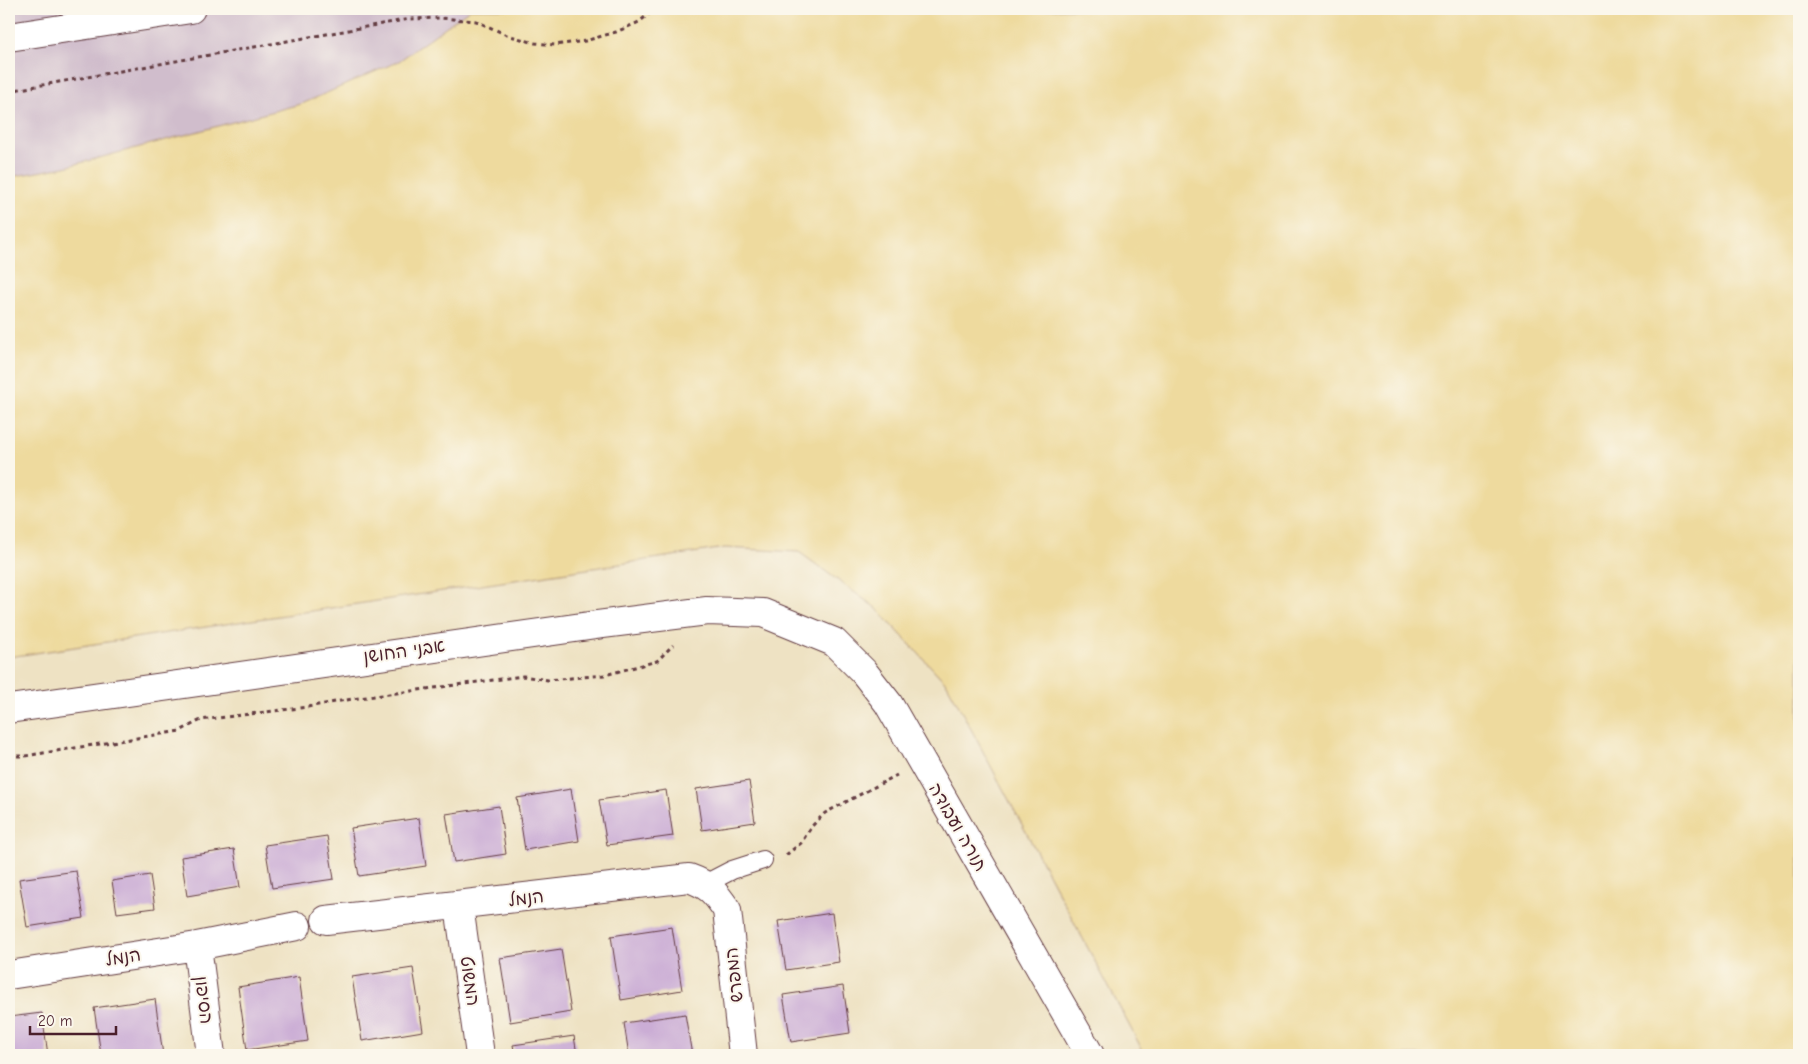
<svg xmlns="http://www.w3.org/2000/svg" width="1808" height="1064" viewBox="0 0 1808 1064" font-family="'Comic Neue','Playpen Sans Hebrew',sans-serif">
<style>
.industrial{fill:#d0bdcc}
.sand{fill:#eeda9e;stroke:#9c7c64}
.building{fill:#cbadd5}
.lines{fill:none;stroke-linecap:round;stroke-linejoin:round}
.service-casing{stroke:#633c42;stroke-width:20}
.minor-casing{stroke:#633c42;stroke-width:30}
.tertiary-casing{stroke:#633c42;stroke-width:30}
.path{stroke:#633c42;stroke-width:3;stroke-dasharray:4 4;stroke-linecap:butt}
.service{stroke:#fff;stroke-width:18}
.minor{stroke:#fff;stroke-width:28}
.tertiary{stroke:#fff;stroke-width:28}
.labels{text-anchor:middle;stroke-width:4;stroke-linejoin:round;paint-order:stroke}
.street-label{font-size:18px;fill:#4a1f2b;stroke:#fbf7ec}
</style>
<rect width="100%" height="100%" fill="#fbf7ec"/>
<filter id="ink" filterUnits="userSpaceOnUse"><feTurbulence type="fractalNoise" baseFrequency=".02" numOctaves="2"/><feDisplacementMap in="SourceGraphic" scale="10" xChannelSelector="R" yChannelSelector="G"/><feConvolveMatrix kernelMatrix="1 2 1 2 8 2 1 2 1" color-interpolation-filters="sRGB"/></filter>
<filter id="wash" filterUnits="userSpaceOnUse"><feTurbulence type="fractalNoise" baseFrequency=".0096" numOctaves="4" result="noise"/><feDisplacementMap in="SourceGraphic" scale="20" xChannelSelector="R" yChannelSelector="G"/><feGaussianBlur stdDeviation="1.12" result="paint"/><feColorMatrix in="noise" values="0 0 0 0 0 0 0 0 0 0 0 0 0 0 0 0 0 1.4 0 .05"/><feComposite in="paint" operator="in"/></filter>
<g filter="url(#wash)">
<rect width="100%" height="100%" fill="#eee2c3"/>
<!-- industrial -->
<path class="industrial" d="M9 9H470L399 61 304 103 65 167 15 176 9 175Z"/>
<!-- sand -->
<path class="sand" d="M470 9H1799V1055H1145L947 684 876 608 799 552 725 548 9 657V175L15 176 65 167 304 103 399 61Z"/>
<g id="blocks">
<!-- building -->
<path class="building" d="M749 781 755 822 702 830 696 789Z
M571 789 579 841 525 850 517 798Z
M666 790 673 836 607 845 599 800Z
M499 806 506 854 454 862 446 814Z
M419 818 426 866 359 876 351 828Z
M327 836 334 879 272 888 265 845Z
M234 849 240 887 187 896 181 857Z
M76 871 84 918 27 927 19 879Z
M150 875 155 908 117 913 112 881Z
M832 913 839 962 786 970 778 921Z
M672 927 682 990 621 1000 611 936Z
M561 949 571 1012 510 1022 500 958Z
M413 968 423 1031 362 1041 352 977Z
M299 977 308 1041 247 1050 238 987Z
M843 986 850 1033 791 1042 783 995Z
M155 999 163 1055H101L94 1008Z
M42 1013 48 1055H9V1017Z
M685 1014 692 1055H629L624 1023Z
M574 1036 577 1055H515L513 1045Z"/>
</g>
</g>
<g filter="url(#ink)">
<use href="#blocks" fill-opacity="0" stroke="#633c42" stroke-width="1"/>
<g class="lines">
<defs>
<path id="service" d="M705 884 732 870 763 860"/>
<path id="minor" d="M459 906 480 1055
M326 920 689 878C709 885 715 892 727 910L743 1055
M197 946 211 1055
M9 975 197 946 297 926"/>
<path id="tertiary" d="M9 37 191 9
M9 709 596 625 707 611 763 613 834 642 863 671 888 703 1090 1055"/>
</defs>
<!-- service casing -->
<use href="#service" class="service-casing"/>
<!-- minor casing -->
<use href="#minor" class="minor-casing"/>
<!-- tertiary casing -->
<use href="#tertiary" class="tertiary-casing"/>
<!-- path -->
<path class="path" d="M9 91 410 19 441 18 476 21 507 35 535 43 555 45 585 41 616 32 639 22 655 9
M9 756H25L180 731 201 720 307 707 352 699 523 676 548 680 605 675 657 661 673 645
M786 855 801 843 812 826 825 813 897 775"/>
<!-- service -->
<use href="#service" class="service"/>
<!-- minor -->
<use href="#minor" class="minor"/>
<!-- tertiary -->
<use href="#tertiary" class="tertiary"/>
</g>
</g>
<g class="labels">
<!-- street labels -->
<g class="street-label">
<text transform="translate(404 651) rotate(-8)" y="6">אבני החושן</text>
<text transform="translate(958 827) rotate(60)" y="6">תורה ועבודה</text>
<text transform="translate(526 898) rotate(-7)" y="6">הנמל</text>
<text transform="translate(123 957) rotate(-9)" y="6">הנמל</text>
<text transform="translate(734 975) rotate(-96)" y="6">המפרש</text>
<text transform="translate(470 981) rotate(82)" y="6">המשוט</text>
<text transform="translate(204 1000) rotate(83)" y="6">הסיפון</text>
</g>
</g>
<!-- margin -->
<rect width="1808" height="1064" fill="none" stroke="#fbf7ec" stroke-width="30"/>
<!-- scale -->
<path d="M30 1026v8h86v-8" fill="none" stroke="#4a1f2b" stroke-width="2.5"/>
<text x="38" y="1026" font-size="15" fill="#4a1f2b" stroke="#fbf7ec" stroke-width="4" paint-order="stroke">20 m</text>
</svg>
